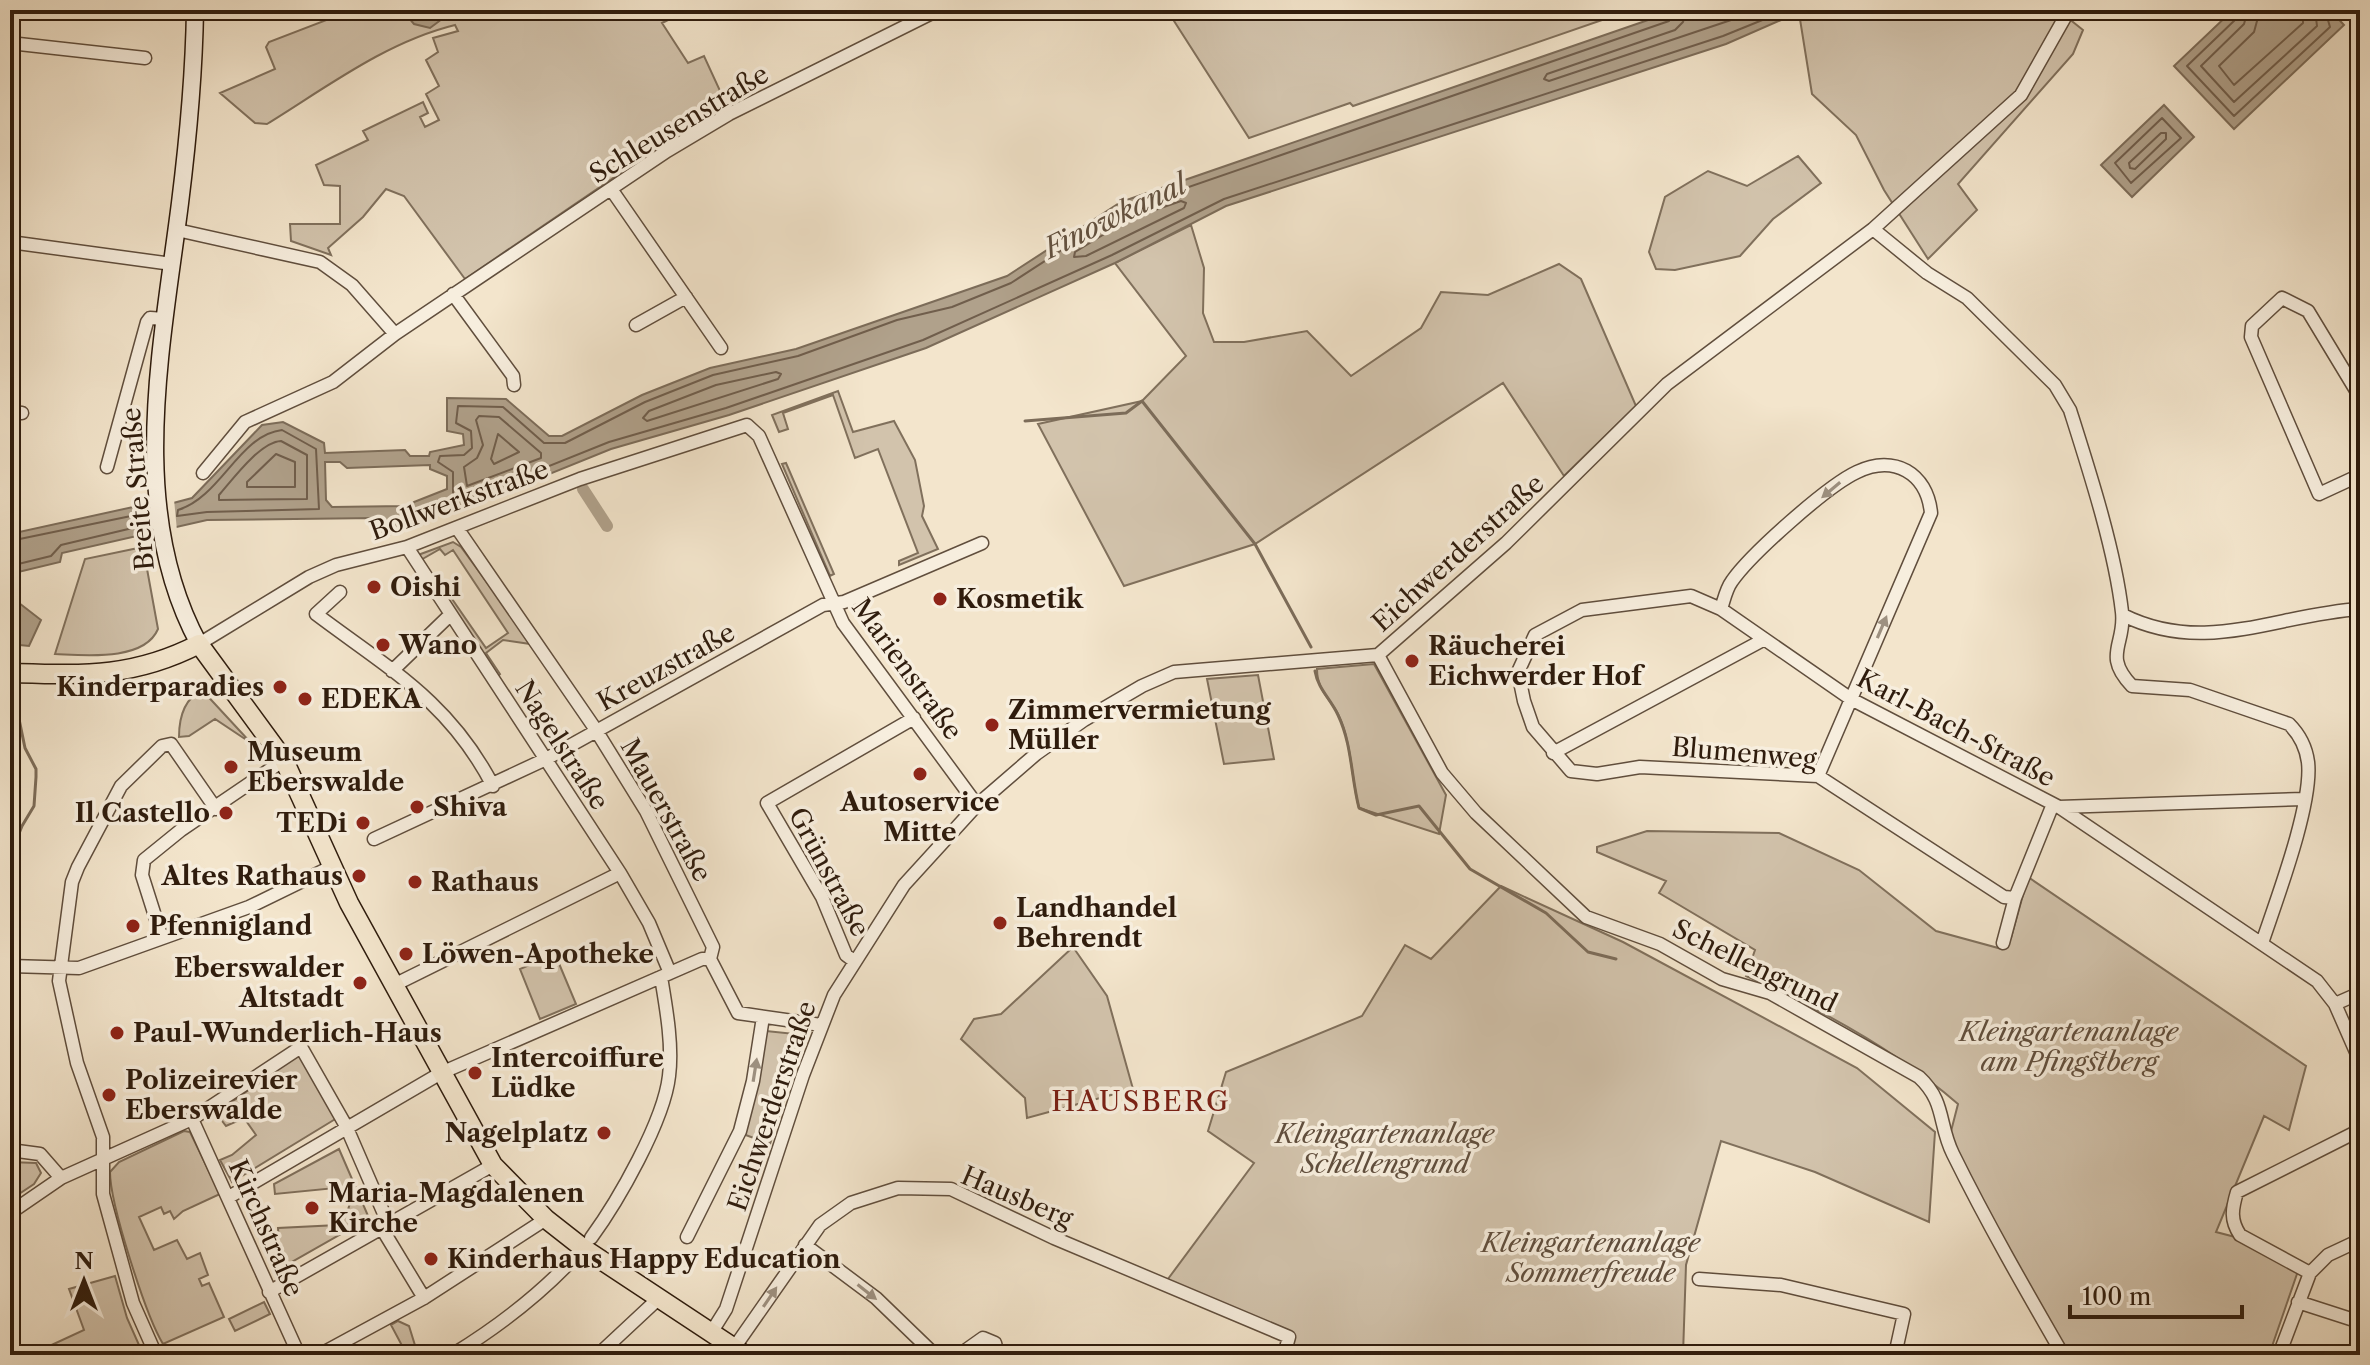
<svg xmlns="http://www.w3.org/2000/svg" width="2370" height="1365" viewBox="0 0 2370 1365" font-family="'Libre Caslon Text',serif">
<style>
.green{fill:#d2c3ac;stroke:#80705c;stroke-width:2}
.water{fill:#b0a18b;stroke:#7c6c59;stroke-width:2;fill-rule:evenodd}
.pier{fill:#f3e5cc}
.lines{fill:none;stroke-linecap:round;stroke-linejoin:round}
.shore{stroke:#705e4c;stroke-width:2}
.stream{stroke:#7c6c59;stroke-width:3}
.canal{stroke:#b0a18b;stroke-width:12}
.minor-casing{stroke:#604e3d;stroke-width:15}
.secondary-casing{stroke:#2f1c0d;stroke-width:19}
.primary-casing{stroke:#2f1c0d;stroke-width:21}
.minor{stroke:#f7eede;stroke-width:12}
.secondary{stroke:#f7eede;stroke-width:16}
.primary{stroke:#f3e5cc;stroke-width:18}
.oneway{fill:#9d9080}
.poi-dot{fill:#8f2418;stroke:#f7eede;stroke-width:3}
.labels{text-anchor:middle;stroke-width:7;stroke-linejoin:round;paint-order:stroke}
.street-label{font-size:26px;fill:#2f1c0d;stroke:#f7eede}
.poi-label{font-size:26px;font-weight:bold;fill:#2f1c0d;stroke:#f7eede;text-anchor:start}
.park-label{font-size:26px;font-style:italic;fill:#604e3d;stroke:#f7eede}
.water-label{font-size:28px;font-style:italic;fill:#63513f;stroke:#f7eede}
.neighbourhood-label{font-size:28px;letter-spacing:2px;fill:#7a1f14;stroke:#f7eede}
</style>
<rect width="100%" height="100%" fill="#f3e5cc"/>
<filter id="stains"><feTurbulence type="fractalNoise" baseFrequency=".0025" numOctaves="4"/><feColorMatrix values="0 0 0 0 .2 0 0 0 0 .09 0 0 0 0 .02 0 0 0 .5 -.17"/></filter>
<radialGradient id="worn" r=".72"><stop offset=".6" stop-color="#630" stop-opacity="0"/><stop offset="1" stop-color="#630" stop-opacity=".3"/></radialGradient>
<!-- green -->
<path class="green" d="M335 10H688L662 23 688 63 704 56 727 106 685 129 465 279 404 196 386 189 363 217 328 248 331 255 291 241 290 224H340V186L324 185 316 165 368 140 363 131 423 102 428 113 420 117 425 127 439 120 426 94 439 86 426 60 438 52 433 38 458 31 455 25C386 42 327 87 267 124L255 123 220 93 275 69 266 47 269 42 337 16Z
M1167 10H1631L1353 106 1350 103 1249 138Z
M1804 10H2058L2083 30 2073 54 1958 184 1977 210 1928 259 1884 190 1856 135 1812 94 1799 13Z
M1798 156 1821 183 1773 219 1740 256 1675 270 1656 269 1649 252 1665 197 1708 171 1747 186Z
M1191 225 1204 268 1203 313 1214 342H1244L1307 331 1351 376 1421 328 1441 292 1488 295 1559 264 1581 279 1636 406 1564 476 1503 383 1255 544 1124 586 1038 424 1142 401 1186 356 1115 263Z
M838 391 853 432 894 421 915 460 924 506 922 516 938 549 899 565V561L918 553 878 449 855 458 833 395 783 413 788 429 779 432 772 415Z
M786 463 834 574 830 576 782 464Z
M453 542 461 547 538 652 530 644 503 640 486 653 500 674 498 676 437 587 441 583 486 648 508 633 453 550 445 555 440 549 419 561 418 555Z
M143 547 158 629C144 662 83 655 55 654L85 559Z
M1374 664 1446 795 1439 834 1359 808C1351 777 1352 743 1338 714 1329 697 1317 690 1317 669Z
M1258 675 1274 759 1224 764 1207 679Z
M202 690 251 743 215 719 189 736 179 737C179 718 184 699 202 690Z
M1647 831 1779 833 1859 870 1936 931 2002 949 2011 938 2028 877 2306 1066 2289 1130 2264 1116 2216 1232 2239 1238 2298 1271 2269 1355H2070L2041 1310 1949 1139 1958 1104C1897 1051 1821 1009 1746 976L1755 950 1659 893 1666 881 1597 852V847Z
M1501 886 1623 942 1857 1068 1935 1132 1929 1222 1815 1172 1721 1141 1686 1265 1683 1355H1284L1288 1338 1165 1283 1254 1163 1208 1131 1226 1072 1362 1016 1405 945 1431 959Z
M1073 947 1107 996 1133 1089 1027 1118 1025 1098 961 1039 974 1019 1001 1014Z
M555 954 576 1004 540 1019 520 969Z
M766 1031 805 1035 770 1144 743 1134Z
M301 1053 337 1118 232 1182 220 1160 232 1155 256 1135 244 1118 226 1126 216 1113Z
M184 1131 190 1132 220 1194 183 1211 174 1219 170 1211 164 1214 161 1207 139 1217 154 1250 177 1240 187 1259 200 1253 208 1275 199 1279 202 1286 209 1283 224 1317 163 1344C146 1316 110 1204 110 1172L119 1162Z
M339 1149 369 1218 281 1268 278 1228 338 1225V1216L347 1213 350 1203 341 1195 336 1197 335 1188 275 1194 274 1184Z
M10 1162 36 1163 41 1173 34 1184 10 1200Z
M115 1276 127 1318 143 1354 30 1355 84 1330 69 1289Z
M264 1302 270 1314 235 1331 229 1319Z
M398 1321 409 1326 418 1355H407L391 1325Z"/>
<!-- water -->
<path class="water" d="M412 10H437L442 19 430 28 414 24 408 17Z
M1677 10H1804L1726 44 1226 206 1115 263 926 348 729 415 611 449 463 509 452 507 382 538V523L376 518 207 520 62 553 60 562 10 574V534L133 507 143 511 192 498 262 425 283 422 324 443 325 453 405 450 410 456H429L430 452 464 445 463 434 447 431V398L506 399 549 436H562L642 395 710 368 796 349 1007 276 1121 202ZM325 462H340L347 468 430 465V469L447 476V489L404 506 332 507 326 500Z
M2233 10H2330L2344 25 2234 129 2174 66Z
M2164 105 2194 137 2132 197 2101 165Z
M10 596 41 620 29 646 10 644Z"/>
<!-- pier -->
<path class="pier" d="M174 499 177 531 150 537 147 506Z"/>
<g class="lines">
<!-- shore -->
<path class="shore" d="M1676 10 1669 21 1125 209 1011 283 952 307 897 320 798 356 713 375 645 402 565 443H544L503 407 458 406 456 423 471 431 472 448 464 455 440 456 438 462 453 472V497L462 501 609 442 726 408 923 340 1112 255 1224 199 1723 36 1787 10
M1686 10 1683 22 1675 30 1547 74 1544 79 1549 81 1761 10
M2238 10 2236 19 2187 66 2234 116 2330 27 2325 10
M2248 10 2244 24 2201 66 2234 102 2317 26 2315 10
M2260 10 2254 32 2219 66 2234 85 2303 23V10
M2162 118 2181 138 2131 183 2115 163Z
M2161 133H2166V139L2135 169 2130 168 2129 163Z
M1181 201 1186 203 1184 208 1086 256 1074 257 1075 252 1129 219Z
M776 372 781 374 778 379 647 421 643 418 649 411 716 385Z
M479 416 499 417 541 453V458L467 486 464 467 477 458 483 445 476 420Z
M282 430 316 449 319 509 207 512 177 516 178 510C221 497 239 435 282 430Z
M498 434 519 452 494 464 491 459Z
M281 441 307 455V499L219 500V495C233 479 260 442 281 441Z
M276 454 295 462V487H247V482Z
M10 541 131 516 144 522 141 526 61 545 51 556 10 566"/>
<!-- stream -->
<path class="stream" d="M1025 421 1126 413 1142 401 1255 544 1311 647
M1315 671C1318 689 1330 698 1338 715 1352 744 1351 777 1359 808L1376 815 1419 806 1470 869 1546 913 1588 952 1616 959
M10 856 22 826 34 806 36 777V769L25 748 13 690
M10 1051 18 1102 10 1132"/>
<!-- canal -->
<path class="canal" d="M583 489 607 526"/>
<defs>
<path id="minor" d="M10 43 145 58
M611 189 721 348
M1873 229 1927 273 1967 298 2055 385 2070 410C2089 470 2115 550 2122 612 2126 644 2102 655 2132 686L2190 690 2289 724C2300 735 2306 747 2308 762 2313 804 2276 901 2262 943
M177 230 320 262 352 285 395 334
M10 242 172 264
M453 294 513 376 514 385
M636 325 686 297
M2360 397 2308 311 2282 298 2252 326 2251 337 2319 494 2360 475
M10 412 22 413
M107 467 147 322 150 318 165 319
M203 473 245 422 333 382 395 334 667 151 729 114 938 10
M457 528 594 727 646 811 713 947 710 959
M407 547 620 873 649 923 670 973
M340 592 316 614C389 669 449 701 493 786
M1721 609C1724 600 1726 589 1732 581 1751 554 1827 486 1857 472 1894 454 1927 473 1931 513L1818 776
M2123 615C2205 656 2277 614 2360 609
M199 644 309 577 336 565 407 547 580 479 747 425 759 436 843 623 977 805
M1378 655 1442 773 1476 813 1586 917 1660 944 1722 979 1770 993 1919 1077C1946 1102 1938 1124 1953 1154 1987 1223 2025 1289 2063 1355
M392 671 450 615
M1553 753 1763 640
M2059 807 2304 799
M374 839 546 759 823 605 844 602 982 543
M2015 898 2004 897 1818 776 1640 767 1597 774 1571 771 1533 727 1524 701 1518 672 1535 635 1582 610 1691 596 1721 609 1851 699 2059 807 2317 981 2335 1004 2360 1061
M162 938 142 875 144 860 181 830 284 760
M2003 943 2015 898 2053 804
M710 959 738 1013 821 1025
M854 961 846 955 822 897 767 803 914 718
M10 966 79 968 249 907 331 867
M394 985 620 873
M2335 1004 2360 993
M192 1119 299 1355
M10 1150 40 1154 61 1178
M229 1197 441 1073 702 959H710
M10 1213 61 1178 192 1119 301 1047 346 1126 388 1223
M381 1227 424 1298
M687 1237 740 1131 753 1081 763 1017
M591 1238C618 1201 664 1121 669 1076 673 1045 666 1007 661 977
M805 1245 876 1298 935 1355
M2310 1273 2240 1235C2230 1220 2232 1209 2237 1192L2360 1130
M1699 1279 1781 1285 1904 1314 1895 1355
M269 1292 493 1165
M2298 1302 2360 1322
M711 1333 726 1309 803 1075 834 995 904 885 977 805 1036 754 1084 720 1142 686 1174 672 1378 655 1506 543 1667 384 1873 229 2021 95 2069 10
M734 1348 820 1225 851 1203 898 1188 951 1189 1054 1238 1289 1337 1284 1355
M156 1355 133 1303 103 1194V1137L77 1063 59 981 72 882 78 867 121 786 162 746 171 744 216 809
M319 1355 424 1298 546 1219
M452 1355C501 1325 545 1291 583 1248
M598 1355 658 1299
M959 1355 983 1338 995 1343 998 1355
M2279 1355 2310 1273 2328 1255 2360 1240"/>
<path id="secondary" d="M195 10C194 75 188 139 180 203 162 347 126 510 199 644"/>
<path id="primary" d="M10 673C82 675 133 678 199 644L284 760 349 903 493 1165 546 1219 583 1248 745 1355"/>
</defs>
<!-- minor casing -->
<use href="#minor" class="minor-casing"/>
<!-- secondary casing -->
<use href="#secondary" class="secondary-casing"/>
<!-- primary casing -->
<use href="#primary" class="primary-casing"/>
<!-- minor -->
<use href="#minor" class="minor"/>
<!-- secondary -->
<use href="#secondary" class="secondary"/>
<!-- primary -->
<use href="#primary" class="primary"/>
</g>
<!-- one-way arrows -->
<defs><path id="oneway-solid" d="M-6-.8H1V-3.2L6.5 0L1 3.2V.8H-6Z" transform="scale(2)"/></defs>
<g class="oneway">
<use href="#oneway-solid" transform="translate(1831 490) rotate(140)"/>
<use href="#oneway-solid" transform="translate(1882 627) rotate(-67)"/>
<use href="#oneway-solid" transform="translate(755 1070) rotate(-81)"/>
<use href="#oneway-solid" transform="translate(867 1292) rotate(38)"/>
<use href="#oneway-solid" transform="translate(770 1297) rotate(-56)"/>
</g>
<!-- markers -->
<g class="poi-dot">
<circle cx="374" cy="587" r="8"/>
<circle cx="940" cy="599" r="8"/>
<circle cx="383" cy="645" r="8"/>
<circle cx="1412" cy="661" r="8"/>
<circle cx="280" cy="687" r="8"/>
<circle cx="305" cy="699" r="8"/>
<circle cx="992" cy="725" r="8"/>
<circle cx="231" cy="767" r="8"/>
<circle cx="920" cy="774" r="8"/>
<circle cx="417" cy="807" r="8"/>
<circle cx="226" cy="813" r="8"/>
<circle cx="363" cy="823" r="8"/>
<circle cx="359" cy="876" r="8"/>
<circle cx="415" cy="882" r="8"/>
<circle cx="1000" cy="923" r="8"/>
<circle cx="133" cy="926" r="8"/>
<circle cx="406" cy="954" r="8"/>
<circle cx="360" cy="983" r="8"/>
<circle cx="117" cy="1033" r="8"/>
<circle cx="475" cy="1073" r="8"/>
<circle cx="109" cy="1095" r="8"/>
<circle cx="604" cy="1133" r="8"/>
<circle cx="312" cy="1208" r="8"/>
<circle cx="431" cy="1259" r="8"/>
</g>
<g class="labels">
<!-- street labels -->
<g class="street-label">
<text transform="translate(679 124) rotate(-31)" y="9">Schleusenstraße</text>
<text transform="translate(138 489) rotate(-95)" y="9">Breite Straße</text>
<text transform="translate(459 500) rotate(-20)" y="9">Bollwerkstraße</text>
<text transform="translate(1458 553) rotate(-42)" y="9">Eichwerderstraße</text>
<text transform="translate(666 667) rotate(-29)" y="9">Kreuzstraße</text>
<text transform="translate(907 669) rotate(54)" y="9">Marienstraße</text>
<text transform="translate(1956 728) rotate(28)" y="9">Karl-Bach-Straße</text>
<text transform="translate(562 745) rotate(57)" y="9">Nagelstraße</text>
<text transform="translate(1744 753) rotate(5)" y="9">Blumenweg</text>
<text transform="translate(666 810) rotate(61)" y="9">Mauerstraße</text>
<text transform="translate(829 872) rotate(62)" y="9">Grünstraße</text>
<text transform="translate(1755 966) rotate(26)" y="9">Schellengrund</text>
<text transform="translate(772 1106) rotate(-71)" y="9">Eichwerderstraße</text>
<text transform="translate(1017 1197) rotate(23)" y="9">Hausberg</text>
<text transform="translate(266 1228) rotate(66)" y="9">Kirchstraße</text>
</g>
<!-- poi labels -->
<g class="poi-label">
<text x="390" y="596">Oishi</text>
<text x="956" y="608">Kosmetik</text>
<text x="399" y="654">Wano</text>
<text x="1428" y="655">Räucherei<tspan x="1428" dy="30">Eichwerder Hof</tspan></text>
<text x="264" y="696" text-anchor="end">Kinderparadies</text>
<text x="321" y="708">EDEKA</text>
<text x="1008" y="719">Zimmervermietung<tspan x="1008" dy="30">Müller</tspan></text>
<text x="247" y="761">Museum<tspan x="247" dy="30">Eberswalde</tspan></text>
<text x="920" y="811" text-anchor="middle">Autoservice<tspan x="920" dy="30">Mitte</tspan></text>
<text x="433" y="816">Shiva</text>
<text x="210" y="822" text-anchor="end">Il Castello</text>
<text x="347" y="832" text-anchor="end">TEDi</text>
<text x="343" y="885" text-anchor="end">Altes Rathaus</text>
<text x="431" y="891">Rathaus</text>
<text x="1016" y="917">Landhandel<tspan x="1016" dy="30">Behrendt</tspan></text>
<text x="149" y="935">Pfennigland</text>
<text x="422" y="963">Löwen-Apotheke</text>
<text x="344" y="977" text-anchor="end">Eberswalder<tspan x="344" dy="30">Altstadt</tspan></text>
<text x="133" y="1042">Paul-Wunderlich-Haus</text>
<text x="491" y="1067">Intercoiffure<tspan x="491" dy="30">Lüdke</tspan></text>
<text x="125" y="1089">Polizeirevier<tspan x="125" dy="30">Eberswalde</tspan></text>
<text x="588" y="1142" text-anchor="end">Nagelplatz</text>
<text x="328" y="1202">Maria-Magdalenen<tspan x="328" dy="30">Kirche</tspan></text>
<text x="447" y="1268">Kinderhaus Happy Education</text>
</g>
<!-- park labels -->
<g class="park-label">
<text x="2069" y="1041">Kleingartenanlage<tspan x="2069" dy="30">am Pfingstberg</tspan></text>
<text x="1385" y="1143">Kleingartenanlage<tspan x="1385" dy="30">Schellengrund</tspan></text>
<text x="1591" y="1252">Kleingartenanlage<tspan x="1591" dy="30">Sommerfreude</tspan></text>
</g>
<!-- water labels -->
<g class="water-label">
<text transform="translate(1115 216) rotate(-26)" y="10">Finowkanal</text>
</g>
<!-- neighbourhood labels -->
<g class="neighbourhood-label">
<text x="1141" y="1111">HAUSBERG</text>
</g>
</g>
<!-- margin -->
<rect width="2370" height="1365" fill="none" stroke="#f3e5cc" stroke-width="40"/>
<rect x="12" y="12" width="2346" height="1341" fill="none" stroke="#2f1c0d" stroke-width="4"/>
<rect x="20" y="20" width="2330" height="1325" fill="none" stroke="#2f1c0d" stroke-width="2"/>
<!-- north arrow -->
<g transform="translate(84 1281)" stroke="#f7eede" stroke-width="6" paint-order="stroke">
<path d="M0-6L14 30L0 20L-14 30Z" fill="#2f1c0d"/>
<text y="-12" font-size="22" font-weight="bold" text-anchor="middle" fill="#2f1c0d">N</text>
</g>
<!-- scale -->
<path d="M2070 1305v12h172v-12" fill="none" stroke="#2f1c0d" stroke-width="4"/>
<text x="2082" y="1305" font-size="24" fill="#2f1c0d" stroke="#f7eede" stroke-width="6" paint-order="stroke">100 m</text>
<rect width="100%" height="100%" filter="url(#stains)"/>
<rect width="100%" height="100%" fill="url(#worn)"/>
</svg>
